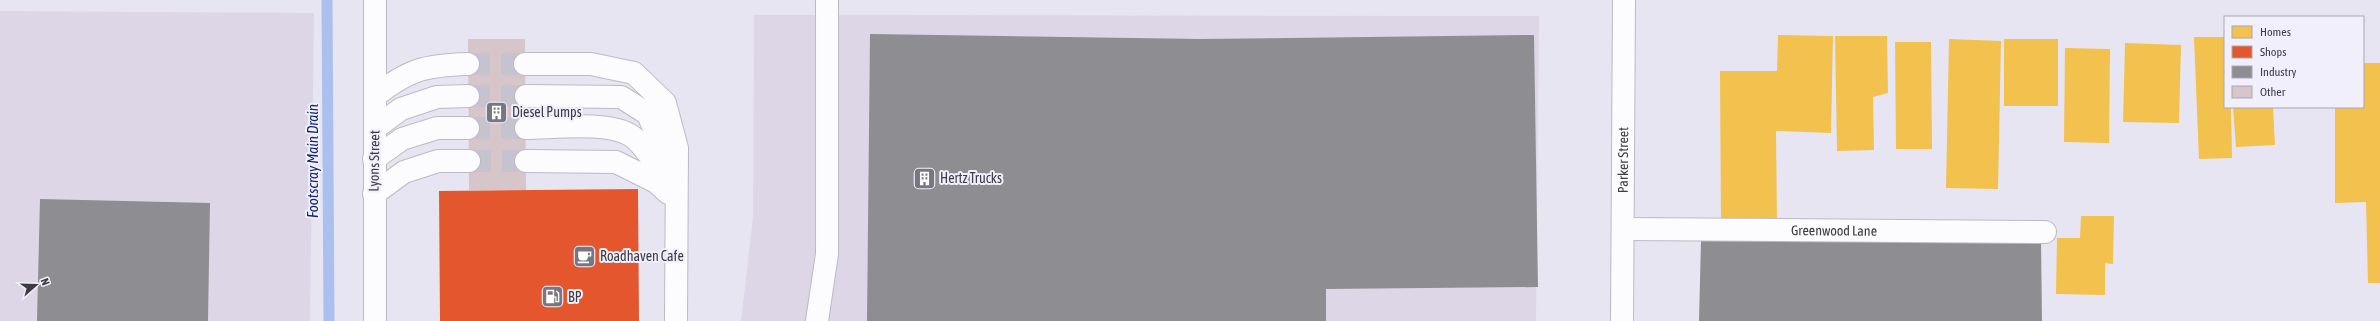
<svg xmlns="http://www.w3.org/2000/svg" width="2380" height="321" viewBox="0 0 2380 321" font-family="'Asap Condensed',sans-serif">
<style>
.industrial{fill:#dcd6e7}
.homes{fill:#f2c14e}
.shops{fill:#e4572e}
.industry{fill:#8d8d92}
.lines{fill:none;stroke-linecap:round;stroke-linejoin:round}
.stream{stroke:#acc0ef;stroke-width:11}
.building{fill:#d6c6c9}
.minor-tunnel{stroke:#c6c3cf;stroke-width:22;stroke-dasharray:22 11;stroke-linecap:butt}
.minor-casing{stroke:#bdbac4;stroke-width:24}
.minor{stroke:#fcfbfd;stroke-width:22}
.labels{text-anchor:middle;stroke-width:4;stroke-linejoin:round;paint-order:stroke}
.poi-label{font-size:14px;fill:#3c3a43;stroke:#f2effd;text-anchor:start}
.street-label{font-size:14px;fill:#3c3a43;stroke:#f2effd}
.water-label{font-size:15px;font-style:italic;fill:#0e276d;stroke:#f2effd}
</style>
<rect width="100%" height="100%" fill="#e8e5f2"/>
<!-- industrial -->
<path class="industrial" d="M0 11 314 13 310 321H0Z
M754 15 1539 16 1536 321H741L753 218Z"/>
<!-- homes -->
<path class="homes" d="M1778 35 1833 36 1831 133 1776 131 1777 222H1721L1720 71H1777Z
M1835 36H1887L1888 93 1873 97 1874 150 1837 151Z
M2194 37H2225V107H2231L2232 158 2199 159Z
M1949 39 2001 41 1998 189 1946 188Z
M2004 39H2058V106H2004Z
M1895 42H1931L1932 149H1896Z
M2125 43 2181 45 2179 123 2123 122Z
M2065 48 2110 49 2109 143 2064 142Z
M2363 63H2380V283H2368L2366 202 2335 203V107H2363Z
M2233 107H2273L2275 145 2236 147Z
M2081 216H2114L2113 264 2105 263V295L2056 294 2057 238H2080Z"/>
<!-- shops -->
<path class="shops" d="M638 189 639 321H440L439 191Z"/>
<!-- industry -->
<path class="industry" d="M870 34 1200 39 1534 35 1538 287 1326 289V321H867Z
M40 199 210 203 208 321H37Z
M1701 241H2041L2042 321H1699Z"/>
<g class="lines">
<!-- stream -->
<path class="stream" d="M327 0 329 321"/>
</g>
<!-- building -->
<path class="building" d="M468 39H525L526 190H469Z"/>
<g class="lines">
<!-- minor-tunnel -->
<path class="minor-tunnel" d="M468 64H525
M468 96H526
M468 128H526
M469 161H526"/>
<defs>
<g id="minor">
<path d="M375 0V321"/>
<path d="M525 64H591L634 73 665 103 677 148 676 321"/>
<path d="M375 96C408 70 425 65 468 64"/>
<path d="M526 96 621 97 648 114 668 164"/>
<path d="M375 128 401 109 437 97 468 96"/>
<path d="M526 128C553 128 606 121 630 135 644 143 658 168 666 182"/>
<path d="M374 159 402 139 437 128H468"/>
<path d="M526 161 616 162 656 182 668 193"/>
<path d="M374 194 404 172 438 161H469"/>
<path id="s1" d="M1623 229 2045 232"/>
<path d="M817 321 827 254V0"/>
<path id="s2" d="M1622 321 1624 0"/>
</g>
</defs>
<!-- minor casing -->
<use href="#minor" class="minor-casing"/>
<!-- minor -->
<use href="#minor" class="minor"/>
</g>
<!-- icons -->
<defs>
<symbol id="building-square" viewBox="-11 -11 22 22"><rect x="-9" y="-9" width="18" height="18" rx="4" fill="#787680" stroke="#f2effd"/><path d="M-4-6H4V6H1V3H-1V6H-4ZM-2.5-4.3h1.7v1.8h-1.7ZM.8-4.3h1.7v1.8H.8ZM-2.5-1h1.7V.8h-1.7ZM.8-1h1.7V.8H.8Z" fill="#fff"/></symbol>
<symbol id="cafe-square" viewBox="-11 -11 22 22"><rect x="-9" y="-9" width="18" height="18" rx="4" fill="#787680" stroke="#f2effd"/><path d="M-5.5-4.5H6V0H3Q3 3.5 0 3.5H-2.5Q-5.5 3.5-5.5 0ZM3-3.2v2h1.7v-2ZM-6 4.5H4V6H-6Z" fill="#fff"/></symbol>
<symbol id="fuel-square" viewBox="-11 -11 22 22"><rect x="-9" y="-9" width="18" height="18" rx="4" fill="#787680" stroke="#f2effd"/><path d="M-5.5-6h7V0h2V4h1.3V-2.5L3-4.5l.8-.8L6-3V5H2.5V1h-1V6h-7ZM-4.2-4.7v3.2H.2V-4.7Z" fill="#fff"/></symbol>
</defs>
<g fill-rule="evenodd">
<use href="#building-square" x="484" y="100" width="25" height="25"/>
<use href="#building-square" x="912" y="166" width="25" height="25"/>
<use href="#cafe-square" x="572" y="244" width="25" height="25"/>
<use href="#fuel-square" x="540" y="284" width="25" height="25"/>
</g>
<g class="labels">
<!-- poi labels -->
<g class="poi-label">
<text x="512" y="117">Diesel Pumps</text>
<text x="940" y="183">Hertz Trucks</text>
<text x="600" y="261">Roadhaven Cafe</text>
<text x="568" y="302">BP</text>
</g>
<!-- street labels -->
<g class="street-label">
<text transform="translate(374 161) rotate(-89)" y="5">Lyons Street</text>
<text dy="5" stroke="none"><textPath href="#s2" startOffset="161">Parker Street</textPath></text>
<text dy="5" stroke="none"><textPath href="#s1" startOffset="211">Greenwood Lane</textPath></text>
</g>
<!-- water labels -->
<g class="water-label">
<text transform="translate(313 161) rotate(-90)" y="5">Footscray Main Drain</text>
</g>
</g>
<!-- legend -->
<rect x="2224" y="16" width="140" height="92" fill="#f2effd" stroke="#a9a7b3"/>
<rect x="2232" y="26" width="20" height="12" fill="#f2c14e" stroke="#a9a7b3"/>
<text x="2260" y="36" font-size="12" fill="#3c3a43">Homes</text>
<rect x="2232" y="46" width="20" height="12" fill="#e4572e" stroke="#a9a7b3"/>
<text x="2260" y="56" font-size="12" fill="#3c3a43">Shops</text>
<rect x="2232" y="66" width="20" height="12" fill="#8d8d92" stroke="#a9a7b3"/>
<text x="2260" y="76" font-size="12" fill="#3c3a43">Industry</text>
<rect x="2232" y="86" width="20" height="12" fill="#d6c6c9" stroke="#a9a7b3"/>
<text x="2260" y="96" font-size="12" fill="#3c3a43">Other</text>
<!-- north arrow -->
<g transform="translate(36 285) rotate(70)" stroke="#f2effd" stroke-width="3" paint-order="stroke">
<path d="M0-3L7 15L0 10L-7 15Z" fill="#3c3a43"/>
<text y="-6" font-size="11" font-weight="bold" text-anchor="middle" fill="#3c3a43">N</text>
</g>
</svg>
